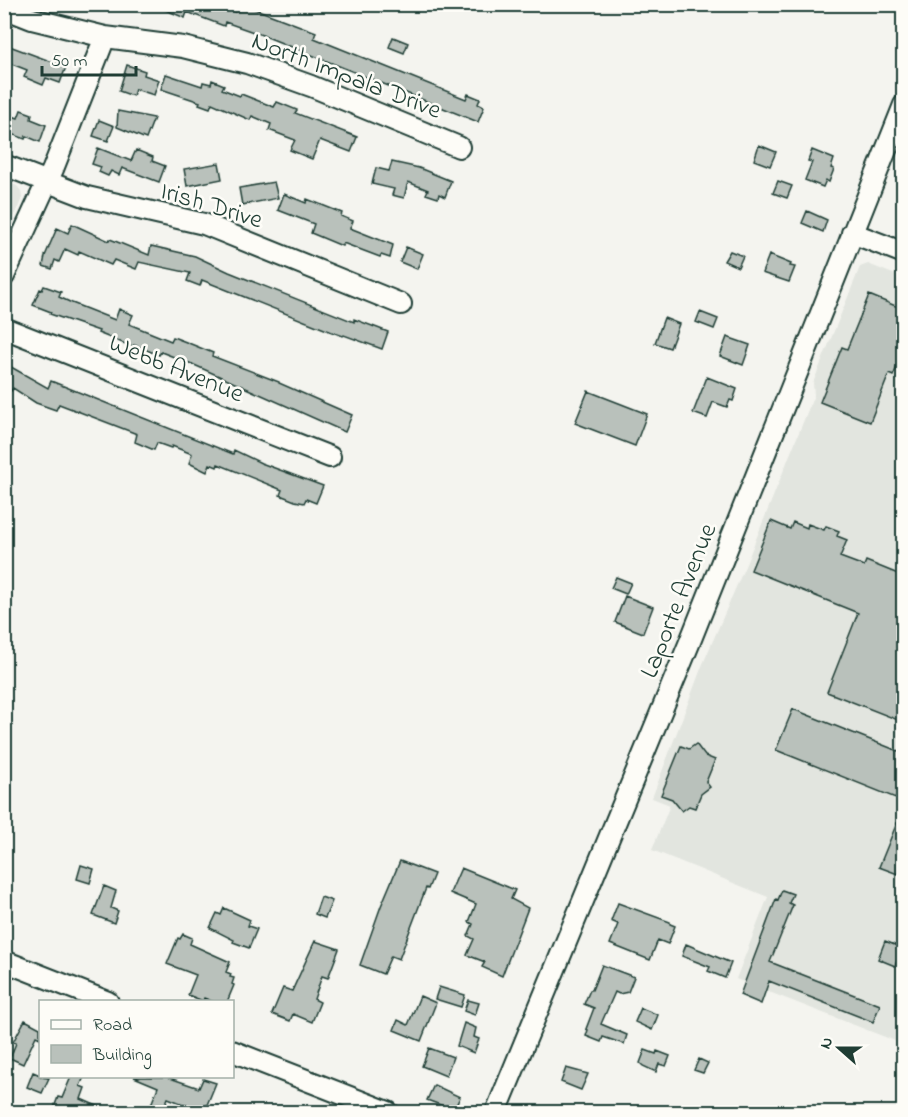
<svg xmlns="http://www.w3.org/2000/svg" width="908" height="1117" viewBox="0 0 908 1117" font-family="'Indie Flower',sans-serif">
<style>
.built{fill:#e2e5df}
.building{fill:#b9c1bb;stroke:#1f3d34;stroke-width:1.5}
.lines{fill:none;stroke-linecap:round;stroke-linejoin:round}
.minor-casing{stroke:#1f3d34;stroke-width:24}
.minor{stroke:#fdfcf7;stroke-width:20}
.labels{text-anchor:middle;stroke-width:5;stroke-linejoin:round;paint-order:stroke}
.street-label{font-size:26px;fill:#1f3d34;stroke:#fdfcf7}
</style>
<rect width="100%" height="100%" fill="#f4f4ef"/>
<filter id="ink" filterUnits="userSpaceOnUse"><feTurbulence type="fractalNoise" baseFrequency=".0167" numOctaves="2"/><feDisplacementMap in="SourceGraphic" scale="12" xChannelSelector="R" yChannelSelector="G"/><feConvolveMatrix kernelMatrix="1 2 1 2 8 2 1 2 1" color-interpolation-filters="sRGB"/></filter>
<g filter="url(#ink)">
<!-- built -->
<path class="built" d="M5 181 17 186 21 191 22 198 5 239Z
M868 264 903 278V1044L736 979 768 897 652 850 670 805 652 798 702 666 746 564 814 395 813 383 860 267Z"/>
<!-- building -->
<path class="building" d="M151 4H215L235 12 237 9 240 10 242 4 316 32 314 38 466 99 468 94 480 99 478 104 484 107 478 122 262 35 225 22 224 26 187 12 185 18Z
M393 37 408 43 404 53 389 47Z
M4 44 66 67 60 83 46 78 43 85 24 77 27 70 4 61Z
M127 65 145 71 144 75 159 80 154 95 135 89 133 96 119 91Z
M166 74 202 86 203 82 211 84 212 80 224 85 222 89 240 96 241 94 274 107 277 102 297 110 295 113 357 137 351 152 320 140 312 159 290 150 295 140 269 130 271 124 252 116 250 120 212 103 210 108 199 104 200 102 161 89Z
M21 110 32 114 31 119 46 125 40 142 26 136 25 139 4 131V113L18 118Z
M118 111 154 118 146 139 117 127Z
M99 120 114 126 108 141 93 136Z
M759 145 776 152 770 166 754 160Z
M98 148 131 161 136 150 153 157 152 161 165 166 159 182 122 168 119 175 111 171 108 176 99 172 101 167 92 164Z
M812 150 834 159 831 168 834 169 829 182 826 180 823 187 805 180 812 162 808 161Z
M392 162 419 168 451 181 445 197 439 194 438 198 426 194 428 190 408 182 404 198 392 195 394 189 372 184 376 168 389 171Z
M219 163 222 179 187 186 184 169Z
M778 181 792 186 787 198 773 193Z
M274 182 278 198 242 205 239 188Z
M284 194 306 203 307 199 342 213 341 216 353 221 350 228 393 245 390 258 381 255 380 257 343 243 342 246 311 233 314 224 278 210Z
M807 211 827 220 823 232 802 223Z
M72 224 109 241 110 239 149 255 151 246 195 256 229 272 354 322V319L388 332 382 349 344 335 343 336 332 332 202 280 200 286 187 281 190 273 139 262 136 269 114 260 111 265 79 251 78 255 65 249 59 262 55 260 52 269 43 266 45 256 57 228 68 233Z
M406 247 423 254 417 269 400 262Z
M730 251 743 256 738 267 724 261Z
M769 255 791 264 790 266 795 267 789 282 762 273Z
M44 286 61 292 59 297 72 303 115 320 119 309 133 315 129 324 171 341 173 337 186 342 213 353 212 356 279 382V383L352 415 345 432 192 364 161 352 159 355 134 345 133 347 98 333 99 331 50 314 51 312 33 305 40 289 42 290Z
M869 295 903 309V354L893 376 889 374 870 422 820 402 842 347 847 349Z
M700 312 718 319 714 329 696 322Z
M664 318 679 324 670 348 655 343Z
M727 337 750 345 743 365 720 356Z
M4 363 48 388 51 381 233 454 234 450 261 463 323 486 316 503 306 499 304 503 295 501 280 495 282 490 218 464 217 467 210 464 207 472 189 463 192 454 172 446 171 448 157 443 154 450 135 442 137 434 59 404 56 410 36 403 13 388 11 391 4 387Z
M707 377 737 389 733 401 730 400 727 407 713 402 707 418 693 413Z
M588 391 647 414 635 446 575 423Z
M771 521 790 529 793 522 807 528 808 524 824 530 826 526 839 531 837 536 847 540 840 557 864 566 866 561 903 576 898 590 903 592V722L827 692 858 613 751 570Z
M616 577 631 583 626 594 611 588Z
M625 596 653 607 643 633 615 622Z
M793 709 903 753 900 767 903 768V801L776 750Z
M696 744 705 756 715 760 706 782 710 787 701 794 695 808 689 806 682 811 672 799 661 795 681 746 689 749Z
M903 808V876L879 867Z
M400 861 434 874 428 889 426 888 399 959 391 956 383 974 360 965 381 906Z
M81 865 94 869 90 883 77 879Z
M461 868 515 890 511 899 528 908 502 976 482 967 485 962 467 955 474 939 468 936 473 924 469 922 476 904 450 893Z
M104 886 116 891 111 908 118 911 114 923 93 915Z
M782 890 793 894 789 903 793 905 770 962 880 1005 873 1022 769 981 761 1004 740 995 776 899 778 900Z
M321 897 332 901 325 918 315 914Z
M618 903 670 922V924L675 926 668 944 658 940 650 960 610 944 618 924 611 921Z
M224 908 250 920 248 926 257 929 249 948 233 942 234 940 210 928 217 913 221 915Z
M183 934 192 938 190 944 230 962 226 972 231 974 230 977 234 978 232 984 234 985 227 1002H214L204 998 203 1001 188 995 196 975 167 964 178 938 180 939Z
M315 941 339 949 328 978 322 976 314 999 320 1002 312 1022 293 1014 290 1021 272 1014 283 988 292 991Z
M885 941 902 948 895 966 878 959Z
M686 944 731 963 725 978 708 971 710 967 682 956Z
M602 965 634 977 628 992 619 994 615 992 601 1024 627 1035 624 1044 603 1037 601 1042 586 1036 588 1030 586 1029 594 1008 584 1004 590 990H592Z
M439 987 465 995 461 1007 435 999Z
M420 996 436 1003 421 1041 394 1030 398 1020 408 1025Z
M468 1000 479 1003 475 1015 464 1011Z
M641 1008 658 1015 652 1030 635 1022Z
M25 1020 40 1028V1038L36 1036 23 1064 10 1058 16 1043 13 1042Z
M464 1023 476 1028 474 1037 479 1039 474 1053 457 1046Z
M429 1048 453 1057 446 1076 422 1066Z
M645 1050 656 1054 657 1051 670 1056 666 1066 659 1064 656 1072 643 1066 640 1063Z
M699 1059 708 1063 703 1073 694 1070Z
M566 1068 588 1074 581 1090 561 1082Z
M33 1072 40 1075V1077L49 1078 42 1093 27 1087Z
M71 1077H84L80 1086 85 1088 81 1099 113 1113H52L58 1097 62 1098Z
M134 1077H167L199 1088 203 1079 216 1083 204 1112 168 1098 162 1112 150 1107 158 1087Z
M434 1085 460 1097 454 1110 427 1100Z"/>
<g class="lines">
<defs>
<path id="minor" d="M4 8 32 19 105 37 183 47 247 63 311 86 459 147
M4 165 87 197 204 224 401 304
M852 233 904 253
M4 276 53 169 105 37
M4 328 330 457
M4 961 108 1002
M232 1051 388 1112
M496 1112 689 644 904 105"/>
</defs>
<!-- minor casing -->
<use href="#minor" class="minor-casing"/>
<!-- minor -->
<use href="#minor" class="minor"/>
</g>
</g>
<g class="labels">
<!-- street labels -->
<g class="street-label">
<text transform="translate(347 74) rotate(21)" y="9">North Impala Drive</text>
<text transform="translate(212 204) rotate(17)" y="9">Irish Drive</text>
<text transform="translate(177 367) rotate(22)" y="9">Webb Avenue</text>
<text transform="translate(677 600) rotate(-68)" y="9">Laporte Avenue</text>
</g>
</g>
<!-- margin -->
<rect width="908" height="1117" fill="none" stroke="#fdfcf7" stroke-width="24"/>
<rect x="12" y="12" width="884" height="1093" fill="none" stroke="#1f3d34" stroke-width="2" filter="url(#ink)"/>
<!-- legend -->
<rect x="39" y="1000" width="195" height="78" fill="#fdfcf7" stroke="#a4b0a9" stroke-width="1.5"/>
<rect x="51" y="1020" width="30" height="9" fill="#fdfcf7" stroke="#a4b0a9" stroke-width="1.5"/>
<text x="93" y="1030" font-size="18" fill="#1f3d34">Road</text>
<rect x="51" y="1045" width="30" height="18" fill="#b9c1bb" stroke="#a4b0a9" stroke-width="1.5"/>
<text x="93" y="1060" font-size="18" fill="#1f3d34">Building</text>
<!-- north arrow -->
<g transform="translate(839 1048) rotate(291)" stroke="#fdfcf7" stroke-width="4.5" paint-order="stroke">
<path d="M0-4.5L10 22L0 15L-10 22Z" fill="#1f3d34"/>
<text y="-9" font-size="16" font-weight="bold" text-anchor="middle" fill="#1f3d34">N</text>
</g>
<!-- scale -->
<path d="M42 66v9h94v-9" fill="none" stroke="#1f3d34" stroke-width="3"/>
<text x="51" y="66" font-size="18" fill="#1f3d34" stroke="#fdfcf7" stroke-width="4.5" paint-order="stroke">50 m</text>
</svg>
